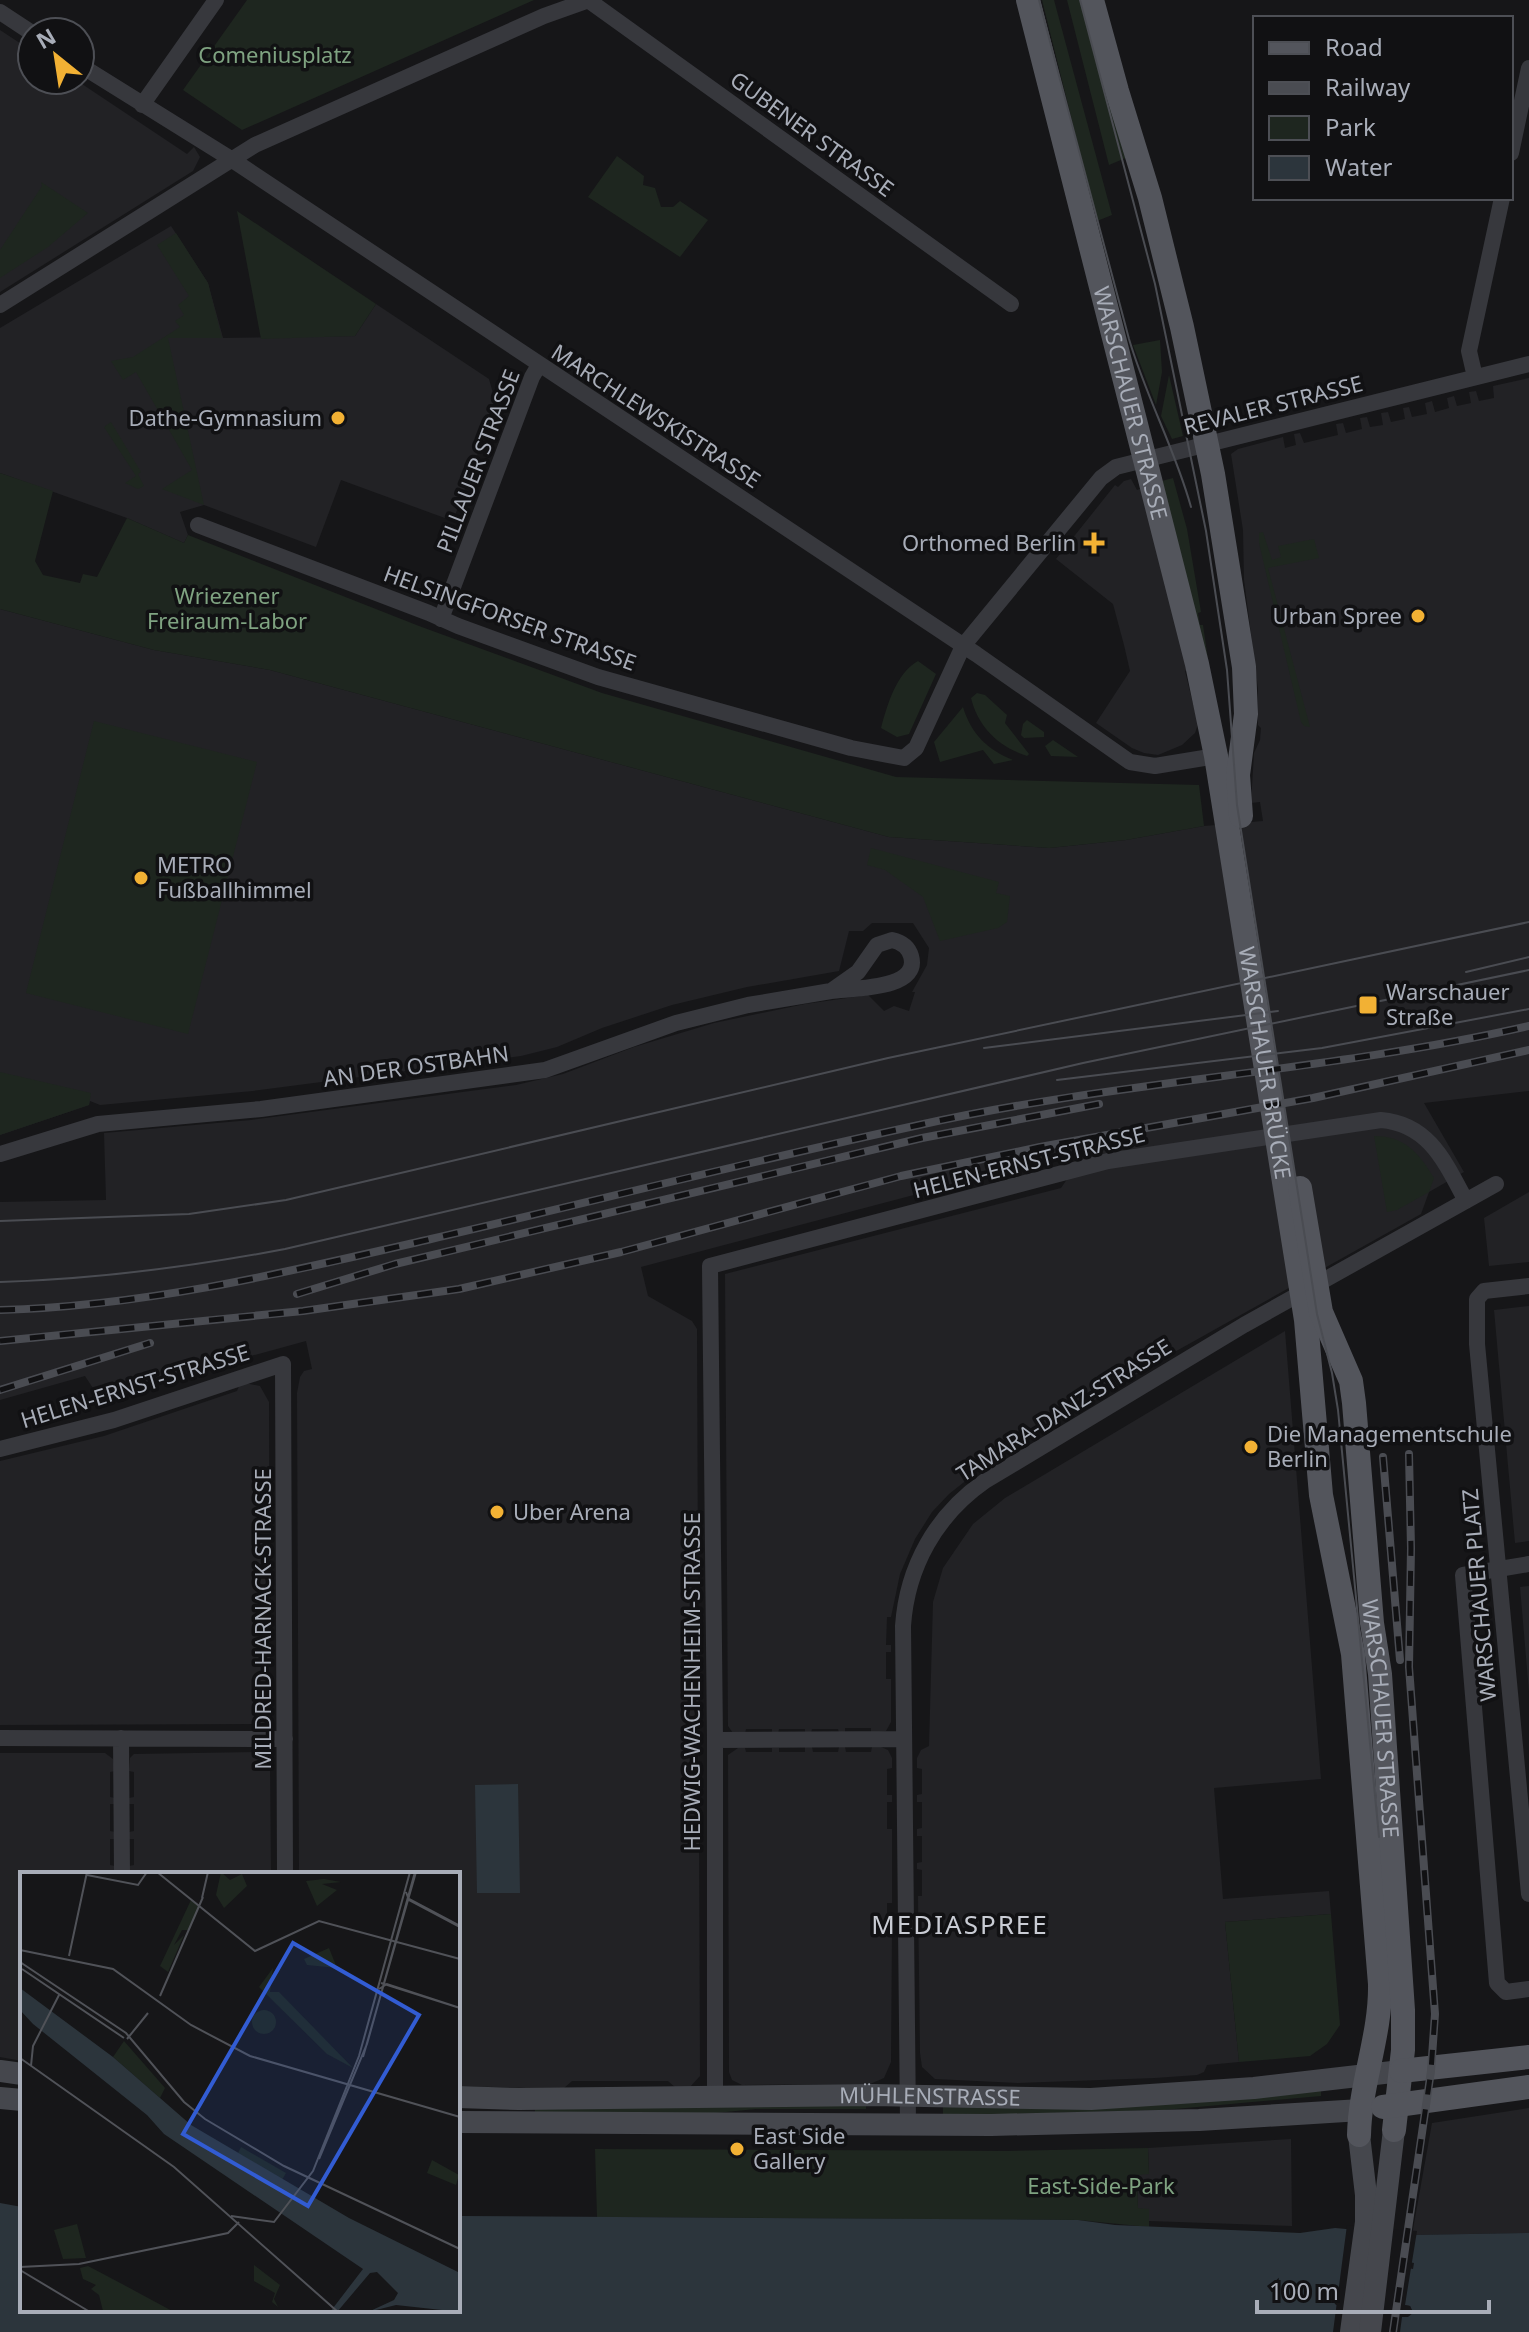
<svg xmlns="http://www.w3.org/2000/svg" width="1529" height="2332" viewBox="0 0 1529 2332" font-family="'Noto Sans',sans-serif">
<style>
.built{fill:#222225}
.green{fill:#1e261f}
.water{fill:#2c353c;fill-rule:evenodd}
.pier{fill:#161618}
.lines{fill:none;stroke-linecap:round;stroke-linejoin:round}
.minor{stroke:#37383d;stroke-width:16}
.secondary{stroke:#45474d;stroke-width:22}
.primary{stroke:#53555c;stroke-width:24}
.tram{stroke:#4a4c52;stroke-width:2}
.rail-casing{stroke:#4a4c52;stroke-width:8}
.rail{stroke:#111113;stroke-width:5;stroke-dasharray:15;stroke-linecap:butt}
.poi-dot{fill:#f2b134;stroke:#111113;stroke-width:3}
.labels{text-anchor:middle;stroke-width:7;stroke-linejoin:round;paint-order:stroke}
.park-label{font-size:22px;fill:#7fa381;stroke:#111113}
.street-label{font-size:22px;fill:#a8adb8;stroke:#111113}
.poi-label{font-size:22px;fill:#a8adb8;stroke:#111113;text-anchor:start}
.quarter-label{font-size:26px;letter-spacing:2px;fill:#c9ccd4;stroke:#111113}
.inset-road{fill:none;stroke:#505258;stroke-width:2}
.view{fill:#325cd3;fill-opacity:0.15;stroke:#325cd3;stroke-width:4}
.inset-edge{fill:none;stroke:#a8adb8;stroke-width:4}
</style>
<rect width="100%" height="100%" fill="#161618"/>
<!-- built -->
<path class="built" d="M0 30 32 51V80H76L187 154 194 147 200 157 193 171 0 292Z
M171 226 208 283 223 338 355 336 376 304 489 379 496 404 453 521 341 480 316 547 204 505 180 512 188 535 184 543 127 518 0 473V328Z
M1529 378V1091L1424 1103 1464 1172 1429 1192 1421 1214 1162 1359 983 1467 949 1494 932 1512 915 1539 900 1574 891 1617H887L886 1645H891V1652H886V1679H891V1722L886 1731 871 1733V1728H845V1733H839L838 1729H812L811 1733 805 1734V1729H779L778 1734H772V1729H746L745 1734 733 1733 728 1726 725 1274 1061 1188 1088 1149 641 1267 648 1296 692 1321 697 1329 700 2076 690 2087 677 2089 668 2081H572L563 2089 458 2086V1874H299L297 1393 300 1377 304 1371 312 1369 306 1341 192 1372 104 1405 85 1376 0 1400V1202L106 1200 104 1133 251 1120 516 1085 563 1074 634 1047 714 1023 805 1004 868 995 884 1011 894 1006 909 1011 915 992H912L927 965 929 948 913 923H872L863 931H849L839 971 747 987 672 1005 602 1028 557 1047 521 1056 253 1091 100 1105 90 1101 89 1105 0 1135V609L154 650 270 670 889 837 1049 848 1126 840 1204 826 1263 821 1260 802 1251 803 1254 753 1260 740 1261 728 1258 725V689L1244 580 1243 530 1231 454 1238 449 1283 437 1285 448 1296 445 1294 434 1300 433 1304 443 1338 435 1336 424 1343 423 1346 433 1362 429 1360 418 1367 417 1370 427 1383 425 1381 413 1388 412 1391 422 1405 419 1403 408 1409 407 1412 417 1427 414 1425 403 1432 401 1435 412 1449 408 1447 398 1454 396 1457 406 1471 403 1469 392 1476 391 1479 401 1494 398 1493 386Z
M1131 479 1137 490 1142 488 1189 669 1185 671 1198 724 1195 733 1182 745 1158 755 1144 753 1132 748 1096 723 1130 671 1124 645 1113 604 1056 559 1115 485 1118 487 1124 481Z
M1529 1192V1262L1489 1266 1484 1218Z
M1529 1306V1541L1515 1543 1494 1310Z
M1285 1331 1321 1779 1214 1788 1223 1899 1329 1891 1331 1914 1225 1922 1239 2062 1207 2065 1204 2072 1197 2075 1155 2078 1018 2083 935 2079 922 2067 920 2053 918 1896H922V1870L917 1869V1863L922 1862V1836H917V1829L922 1828V1802H917V1795L922 1794V1769L917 1768V1758L921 1750 929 1746 933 1602 943 1568 973 1524 1005 1498Z
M245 1383 260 1386 269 1402 270 1714 266 1722 259 1724 0 1725V1461L104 1436 237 1391 240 1384Z
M1529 1586V1692L1520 1587Z
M805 1747H812L813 1752H838L839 1747H845L846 1752H871L872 1747H881L888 1750 892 1758V1768L887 1769V1795H892V1802H887V1829H892V1903H887V1929L892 1930 891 2062 884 2078 870 2084 742 2085 732 2080 729 2072 728 1755 738 1748H745L746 1752H772V1748H779V1752H805Z
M258 1752 266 1755 270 1763 271 1874 129 1873V1866L134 1865V1839H129V1832L134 1831V1804H129V1798L134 1797V1772L129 1771 130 1758 134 1754Z
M0 1753H105L113 1759 115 1771 110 1772V1797L115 1798V1804H110V1831L115 1832V1839H110V1865L115 1866V1873L22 1874V2061L0 2057Z
M1529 2108V2233L1412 2235 1432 2123Z
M1291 2139 1292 2226 1149 2221V2209H1138L1137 2174H1149L1148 2148Z"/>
<!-- green -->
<path class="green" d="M247 0H534L242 130 183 90Z
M1042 0H1054L1112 215 1097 221Z
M1067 0H1084L1128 157 1109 165Z
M617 156 644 176 643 185 655 188 661 207H673L680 201 708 220 680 257 588 197Z
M41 182 88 213 48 247 0 278V250L42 186Z
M237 211 376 304 355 336 261 339Z
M176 233 208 283 222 338H168L204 505 162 489 192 470 136 372 123 380 111 361 133 357 180 327 175 321 184 315 178 305 189 296 157 245Z
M1160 340 1162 372 1156 405 1133 345Z
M1169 375 1183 436 1172 439 1161 416Z
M111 422 141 472 138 474 144 486 138 489 125 483 136 476 104 427Z
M0 473 53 491 35 561 43 575 80 583 83 574 97 577 127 518 184 543 188 535 419 626 602 693 896 777 1199 785 1204 826 1126 840 1049 848 889 837 270 670 154 650 0 609Z
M1173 478 1187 529 1201 612 1198 613 1200 625H1203L1208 659 1158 482Z
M1263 532 1272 560 1281 557 1278 546 1314 539 1319 558 1268 568 1310 727 1304 726 1301 722 1259 543V533Z
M918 661 936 674 909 734 897 737 881 728C887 706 896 673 918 661Z
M977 693 985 695 1007 715 1005 723 1029 754 1027 756C999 747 978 727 971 698Z
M963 707C971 734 988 750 1013 760L994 764 983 750 940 762 934 742Z
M1027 720 1044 732V737L1024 738 1021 735 1023 724Z
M94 721 257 762 188 1034 26 993Z
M1053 740 1078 757 1051 756 1045 746Z
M871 848 999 882 996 893 1010 896 1007 922 998 928 940 941 923 897 885 870 867 865Z
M0 1072 91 1093 89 1105 0 1135Z
M1374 1136C1405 1136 1419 1153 1434 1178L1429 1192 1397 1210 1387 1212Z
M1331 1914 1340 2025 1327 2044 1310 2056 1239 2062 1225 1922Z
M1321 2087V2096L1164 2110 943 2116V2107H1061Z
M866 2103V2109H756L706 2114H535V2107Z
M1148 2148 1149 2174 1137 2175 1138 2208 1149 2209V2227L1078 2220 597 2217 595 2149 1006 2151Z"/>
<!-- water -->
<path class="water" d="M518 1784 520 1893H477L475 1785Z
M0 2203 22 2207V2310H458V2216L1078 2220 1115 2225 1300 2233 1335 2228 1412 2235 1529 2233V2332H0ZM1344 2250 1414 2263 1413 2269 1344 2255ZM1337 2296 1410 2306 1413 2312 1402 2316 1336 2305 1331 2299Z"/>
<!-- pier -->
<path class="pier" d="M1347 2225 1417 2231 1405 2305 1410 2306 1413 2313 1408 2317H1402L1400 2332H1333Z"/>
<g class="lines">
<!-- minor -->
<path class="minor" d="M588 0 1011 304
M0 12 32 33
M80 65 231 159 976 654 1130 762 1155 766 1216 756
M142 105 216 0
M1511 153 1529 68
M0 305 255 145 544 16 589 0
M1475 377 1469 351 1502 198
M198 525 429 613 458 626 598 677 851 748 904 758 916 748 963 646 1101 478 1116 467 1529 364
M441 619 532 377 539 365
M892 940C901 942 908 946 911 956 921 990 852 988 831 991L858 972 877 945Z
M0 1154 98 1124 261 1109 545 1070 676 1023 748 1005 831 991
M1529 1286 1484 1291 1477 1299V1344L1529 1894
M0 1449 114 1420 283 1364 285 1874
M1529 1564 1463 1575 1497 1983 1506 1992 1529 1989
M0 1738 285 1739
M121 1738 122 1874
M715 1740 904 1739
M715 2098V1740L710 1266 1108 1161 1381 1120C1429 1124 1445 1162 1466 1201
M908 2123 903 1626C907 1567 936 1515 985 1481L1244 1325 1496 1184"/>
<!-- secondary -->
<g class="secondary">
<path d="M0 2071 22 2074"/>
<path id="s1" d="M458 2097 519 2099 872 2095 1091 2099 1254 2088 1401 2071"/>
<path d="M0 2098 22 2100"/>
<path d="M458 2122 991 2125 1199 2120 1361 2110"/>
<path d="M1351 2332 1366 2222V2195L1359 2135"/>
<path d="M1370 2332 1394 2130"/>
</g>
<!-- primary -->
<g class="primary">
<path id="s2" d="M1028 0 1197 664 1216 756 1306 1320 1321 1495 1353 1654 1380 1984C1381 2035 1360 2084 1359 2135"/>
<path d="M1092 0 1117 91 1150 198 1182 327 1213 474 1244 667 1246 714 1238 775 1241 816"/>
<path id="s3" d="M1300 1188 1321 1312 1351 1381 1354 1403 1372 1623 1380 1674 1403 2010V2050L1394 2130"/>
<path d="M1401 2071 1529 2057"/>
<path d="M1383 2107 1529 2087"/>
</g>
<!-- tram -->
<path class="tram" d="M1039 0 1129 339C1146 397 1175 449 1191 507
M1080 0 1155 284 1206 531 1227 670 1237 805 1317 1314 1332 1373 1338 1410 1379 1837
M1466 972 1529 957
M984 1048 1278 1011
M1057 1080 1322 1048 1529 1009
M0 1221 189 1214 286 1200 888 1058 1529 922
M0 1282C97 1279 190 1267 285 1249L1083 1063 1529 970"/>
<defs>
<path id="rail" d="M297 1294 395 1264 922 1138 1099 1104
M0 1310C148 1306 288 1272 431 1239 594 1201 756 1160 919 1125 1121 1080 1328 1072 1529 1026
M0 1341 303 1311 459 1289 621 1252 901 1176 1040 1147 1313 1098 1529 1050
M0 1390 150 1343
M1383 1457 1400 1660
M1393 2332 1431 2071 1435 2014 1409 1667 1411 1548 1409 1454"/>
</defs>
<!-- rail casing -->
<use href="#rail" class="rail-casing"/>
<!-- rail -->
<use href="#rail" class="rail"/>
</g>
<!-- markers -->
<g class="poi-dot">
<circle cx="338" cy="418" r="8"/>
<path d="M1090 531h8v8h8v8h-8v8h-8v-8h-8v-8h8z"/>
<circle cx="1418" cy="616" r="8"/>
<circle cx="141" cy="878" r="8"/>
<rect x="1358" y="995" width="20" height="20" rx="4"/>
<circle cx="1251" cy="1447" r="8"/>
<circle cx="497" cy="1512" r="8"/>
<circle cx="737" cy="2149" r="8"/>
</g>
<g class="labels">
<!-- park labels -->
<g class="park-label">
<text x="275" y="63">Comeniusplatz</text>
<text x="227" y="604">Wriezener<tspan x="227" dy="25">Freiraum-Labor</tspan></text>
<text x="1101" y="2194">East-Side-Park</text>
</g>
<!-- street labels -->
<g class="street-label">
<text transform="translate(812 134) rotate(36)" y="8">GUBENER STRASSE</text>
<text dy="8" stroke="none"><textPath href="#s2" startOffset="416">WARSCHAUER STRASSE</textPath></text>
<text transform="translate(1273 405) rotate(-14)" y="8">REVALER STRASSE</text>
<text transform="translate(656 416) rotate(33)" y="8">MARCHLEWSKISTRASSE</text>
<text transform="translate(478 461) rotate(-69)" y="8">PILLAUER STRASSE</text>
<text transform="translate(510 618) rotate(20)" y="8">HELSINGFORSER STRASSE</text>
<text dy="8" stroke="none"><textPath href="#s2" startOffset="1090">WARSCHAUER BRÜCKE</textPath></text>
<text transform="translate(416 1066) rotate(-8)" y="8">AN DER OSTBAHN</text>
<text transform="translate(1029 1162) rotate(-14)" y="8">HELEN-ERNST-STRASSE</text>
<text transform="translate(135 1386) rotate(-17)" y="8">HELEN-ERNST-STRASSE</text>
<text transform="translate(1064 1410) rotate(-32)" y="8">TAMARA-DANZ-STRASSE</text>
<text transform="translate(1479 1595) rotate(-95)" y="8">WARSCHAUER PLATZ</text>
<text transform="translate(263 1619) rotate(-90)" y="8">MILDRED-HARNACK-STRASSE</text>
<text transform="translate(692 1682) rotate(-90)" y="8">HEDWIG-WACHENHEIM-STRASSE</text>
<text dy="8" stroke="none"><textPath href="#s3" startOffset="540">WARSCHAUER STRASSE</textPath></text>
<text dy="8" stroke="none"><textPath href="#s1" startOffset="472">MÜHLENSTRASSE</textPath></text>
</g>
<!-- poi labels -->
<g class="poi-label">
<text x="322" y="426" text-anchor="end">Dathe-Gymnasium</text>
<text x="1076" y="551" text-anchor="end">Orthomed Berlin</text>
<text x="1402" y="624" text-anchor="end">Urban Spree</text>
<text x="157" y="873">METRO<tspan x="157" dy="25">Fußballhimmel</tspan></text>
<text x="1386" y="1000">Warschauer<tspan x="1386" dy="25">Straße</tspan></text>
<text x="1267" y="1442">Die Managementschule<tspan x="1267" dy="25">Berlin</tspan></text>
<text x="513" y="1520">Uber Arena</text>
<text x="753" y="2144">East Side<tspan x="753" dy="25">Gallery</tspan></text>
</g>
<!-- quarter labels -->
<g class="quarter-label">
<text x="960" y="1934">MEDIASPREE</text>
</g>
</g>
<!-- overview -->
<g transform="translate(20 1872)">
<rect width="440" height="440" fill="#161618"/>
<path d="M201 0 210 8 222 2 227 14 204 36 196 23ZM304 7 321 10 302 12 317 18 297 34 286 9ZM171 28 179 34 169 58H162L154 73 164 63 148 100 140 94ZM309 76 317 96 287 93 284 87ZM253 96 250 120H259L333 196 307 182 239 115ZM232 150a12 12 0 1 1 24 0a12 12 0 1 1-24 0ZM104 169 145 216 140 226 93 185ZM221 275 266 301 262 308 218 281ZM412 288 439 303 436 313 407 301ZM57 352 66 386 43 387 34 358ZM234 393 260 413 254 427 258 435 252 430 255 421 234 409ZM68 394 104 413 154 440 83 439 79 423 71 417 76 413 63 407 60 396Z" fill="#1e261f"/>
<path d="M0 116 93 185 171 253 329 346 440 401V440L376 433 348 440 374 428 378 421 357 400 350 401 317 440H310L343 397 144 262 127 243 13 152 0 138Z" fill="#2c353c"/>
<path class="inset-road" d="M137 0 235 79 299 49 440 87M67 3 118 13 127 0M386 20 389 28 440 55M182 26 188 0M389 27 440 54M0 78 93 97 171 153 230 184 440 245M49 84 67 0M0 90 106 161 164 230 185 247 264 294 440 377M2 97 104 166M361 111 440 136M359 117 367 112 440 136M140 124 183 25M107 167 128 141M343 185 396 0M0 186 154 295 318 440M11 194 13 174 39 123M299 287 347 172 395 0M211 344 254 350 293 299 339 184 390 0M0 395 59 392 208 361 219 350M0 398 70 440"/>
<path class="view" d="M273 71 399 143 288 334 163 262Z"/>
<rect width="440" height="440" class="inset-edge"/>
</g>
<!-- legend -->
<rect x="1253" y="16" width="260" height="184" fill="#111113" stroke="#4d4f55" stroke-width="2"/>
<rect x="1269" y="42" width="40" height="12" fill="#53555c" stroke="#4d4f55" stroke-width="2"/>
<text x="1325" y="56" font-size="24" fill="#a8adb8">Road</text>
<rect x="1269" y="82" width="40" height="12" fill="#4a4c52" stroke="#4d4f55" stroke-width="2"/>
<text x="1325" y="96" font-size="24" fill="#a8adb8">Railway</text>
<rect x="1269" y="116" width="40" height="24" fill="#1e261f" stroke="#4d4f55" stroke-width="2"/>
<text x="1325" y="136" font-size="24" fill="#a8adb8">Park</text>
<rect x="1269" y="156" width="40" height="24" fill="#2c353c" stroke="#4d4f55" stroke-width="2"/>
<text x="1325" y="176" font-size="24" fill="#a8adb8">Water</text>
<!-- north arrow -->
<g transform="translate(56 56) rotate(330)"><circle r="38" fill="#111113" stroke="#4d4f55" stroke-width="2"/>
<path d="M0-6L14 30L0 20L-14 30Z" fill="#f2b134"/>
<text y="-12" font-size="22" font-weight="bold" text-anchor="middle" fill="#a8adb8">N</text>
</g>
<!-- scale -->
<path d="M1257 2300v12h232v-12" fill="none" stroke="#a8adb8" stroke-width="4"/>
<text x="1269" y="2300" font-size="24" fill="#a8adb8" stroke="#111113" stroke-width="6" paint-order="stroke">100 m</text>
</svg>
